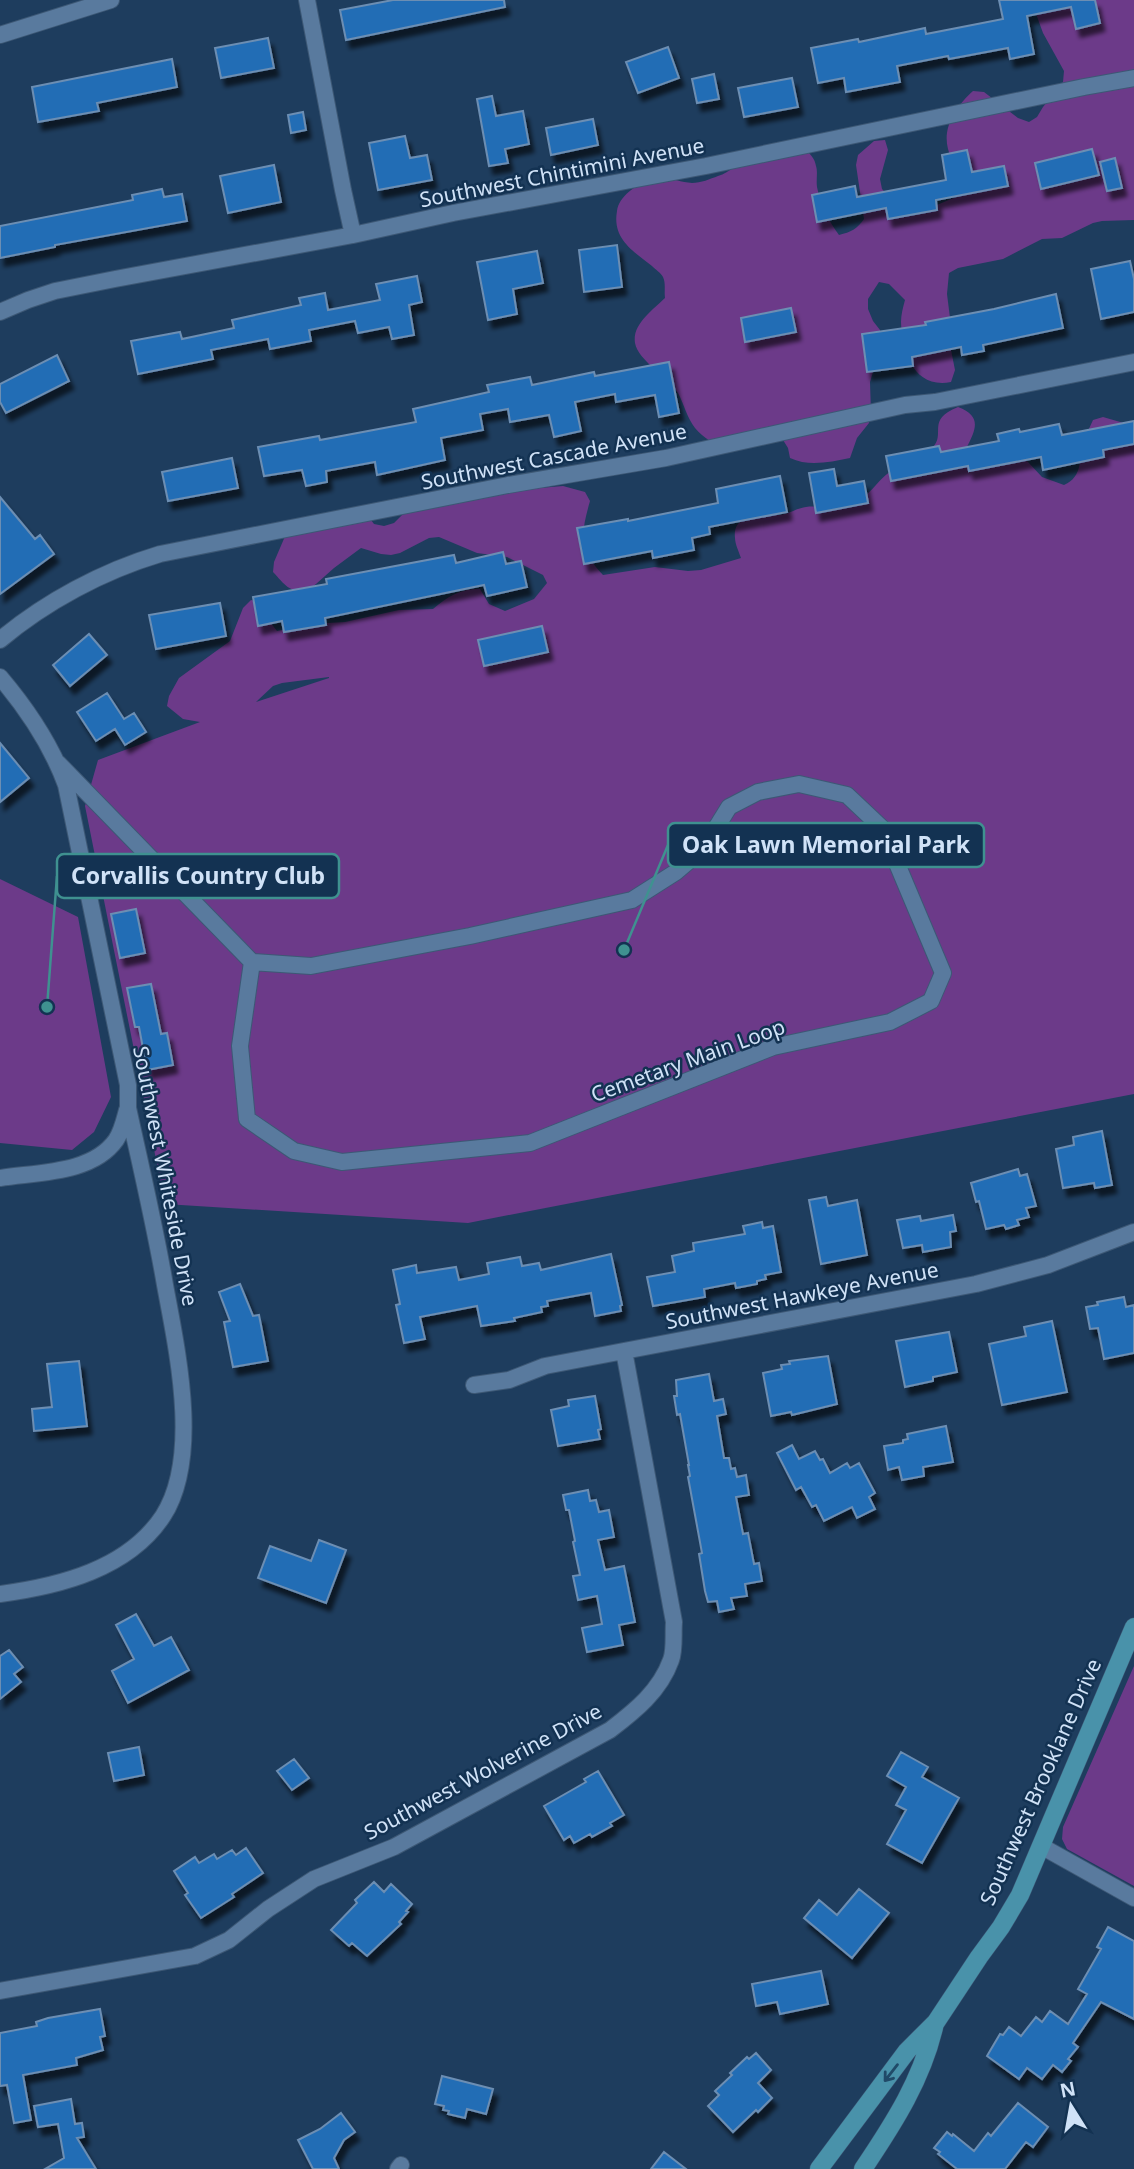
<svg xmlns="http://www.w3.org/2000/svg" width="1134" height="2169" viewBox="0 0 1134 2169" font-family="'Noto Sans',sans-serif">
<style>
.green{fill:#6c3a89;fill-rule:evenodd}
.building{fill:#236db5;stroke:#6c8eb3;stroke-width:2;filter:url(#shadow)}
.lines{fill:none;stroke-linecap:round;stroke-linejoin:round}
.street-casing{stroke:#3d5875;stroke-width:18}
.secondary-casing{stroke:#3d5875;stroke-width:19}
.street{stroke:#597a9e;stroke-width:16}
.secondary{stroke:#4992aa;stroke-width:18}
.oneway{stroke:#204a68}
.labels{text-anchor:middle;stroke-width:5;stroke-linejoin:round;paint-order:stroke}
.street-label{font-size:21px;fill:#d0e2f7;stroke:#133252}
.leader{fill:none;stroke:#3f9190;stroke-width:2.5}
.callout-dot{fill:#3f9190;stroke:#133252;stroke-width:2.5}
.callout{fill:#133252;stroke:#3f9190;stroke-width:2.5}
.callout-label{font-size:23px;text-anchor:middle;font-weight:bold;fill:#d0e2f7}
</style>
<defs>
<filter id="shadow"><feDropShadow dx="4.5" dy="8" stdDeviation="2" flood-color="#0009"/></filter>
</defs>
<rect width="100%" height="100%" fill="#1e3d5e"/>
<!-- green -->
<path class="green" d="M1031 0H1134V220L1102 221 1093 223 1062 238 1042 239 1003 259 958 268 949 273 947 294 951 326V350L955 370 951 382C914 389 902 353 901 322 901 315 903 307 905 300L889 284 879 282 868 299V309L873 321 880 330 882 342 870 382 871 413 869 423 857 438 850 458C830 462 809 467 790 458L788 448 783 440 726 450C715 444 703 438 695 428 687 418 684 404 678 393 668 378 638 360 635 343 632 324 653 310 665 298 664 292 666 283 663 277 661 273 655 269 652 266 633 251 612 239 617 211 619 196 636 185 650 180 665 175 678 182 692 183 701 183 710 179 718 176 730 173 739 161 750 157 756 155 798 149 803 150 810 152 815 159 816 166 818 172 816 180 817 187 820 203 829 222 839 235 851 232 857 229 864 219L856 165 858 155 874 141 885 140 888 150 880 179 882 189 906 214 920 212 956 197C962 174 954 171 948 149 942 127 957 105 973 91L984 92 1018 118 1029 122 1037 117 1043 107 1063 82 1064 71 1043 33Z
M958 407C982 416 976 429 967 447L1019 456 1028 462 1042 477 1064 485C1084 476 1078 459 1084 441 1086 434 1090 427 1093 420L1103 417 1134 426V1094L468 1223 165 1204 85 806 98 760 200 722 183 719 167 706 169 696 179 678 230 641 243 608 251 600 262 603 270 622 277 631 310 624 345 622 399 610 433 609C448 596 460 589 480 589L489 604 505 611 534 599 547 583 543 575 507 557 477 553 439 537 429 538 400 553 391 555 381 554 361 548 334 568 307 592C289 592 285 585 273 572L274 562 286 534 368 516 374 524 384 526 394 523 408 509 516 490 563 486 585 492 590 501C581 533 578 549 603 575L655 567 688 571 701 570 741 558C739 552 735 544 735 538 732 512 764 515 780 515 789 514 797 508 806 507 820 505 835 511 849 506 869 499 877 479 894 469 905 462 922 458 932 448 947 434 925 420 958 407ZM329 677V678L256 702 273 686 282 683Z
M0 879 78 917 111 1097 94 1132 72 1150 0 1143Z
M1134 1666V1886L1067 1849 1062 1839 1063 1827Z"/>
<!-- building -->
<path class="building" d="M393 0H504L505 7 346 40 340 10Z
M999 0H1095L1100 23 1076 29 1071 7 1027 16 1034 54 1010 59 1008 48 949 59 948 56 897 66 900 82 846 92 844 78 818 83 811 48 858 39 859 42 925 28 926 34 1003 19Z
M268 38 274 68 221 78 215 48Z
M668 47 679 78 638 93 626 62Z
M172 59 177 87 97 103 99 111 38 122 32 87Z
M714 74 719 99 697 103 692 79Z
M792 78 798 107 744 117 738 88Z
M492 96 496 116 523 111 529 144 505 149 508 163 489 166 477 99Z
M303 112 306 130 291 133 288 115Z
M593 119 598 145 551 155 546 128Z
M405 136 410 158 427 155 432 180 378 190 369 143Z
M1092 149 1099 175 1041 189 1035 163Z
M967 150 972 172 1004 166 1008 186 936 200 937 210 888 219 886 208 817 222 812 195 855 186 857 197 946 180 942 155Z
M1115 158 1122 188 1107 191 1100 162Z
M274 165 281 202 228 213 220 176Z
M162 189 164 197 182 194 187 221 55 245V247L0 258V226L133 200 132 195Z
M617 245 622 287 584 292 579 250Z
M537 251 543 283 513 289 517 314 488 320 477 262Z
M1130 261 1134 279V312L1101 319 1091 269Z
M417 276 422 302 409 305 414 335 392 339 389 327 358 333 355 321 309 330 311 341 270 349 268 339 211 350 213 359 138 374 131 341 180 332 182 339 234 328 232 320 301 305 299 298 325 293 328 310 380 300 376 284Z
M1056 294 1063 328 983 345 984 351 962 355 961 347 912 357 913 366 867 372 862 334 926 325 925 322 994 309Z
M791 308 796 332 745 342 741 318Z
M57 355 69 381 6 413 0 402V384Z
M669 362 679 413 659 417 655 395 616 402 615 394 575 402 581 431 554 437 549 415 510 422 508 409 480 414 483 430 441 438 445 460 377 475 375 462 326 471 327 482 306 486 302 470 264 476 258 447 319 436 320 440 416 422 413 409 489 392 487 385 530 377 532 385 594 372 595 376Z
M1134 421V444L1103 450 1104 457 1043 470 1041 457 969 471 968 466 891 481 886 456 939 446 941 452 999 441 997 434 1019 429 1020 432 1059 424 1062 435Z
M232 458 238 488 168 501 162 472Z
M834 469 837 486 864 481 868 503 816 513 809 473Z
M780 476 787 512 709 527 710 534 692 538 694 550 653 558 652 551 584 564 577 528 628 519V521L718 503 716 489Z
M0 497 35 539 40 535 54 554 0 594Z
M503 552 506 564 521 561 527 587 487 596 484 585 325 618 326 625 284 632 282 621 258 626 253 597 327 584 326 579 454 555 456 563Z
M220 603 226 636 156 649 149 615Z
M542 626 548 652 484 666 478 640Z
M89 634 107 655 70 686 53 665Z
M107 693 124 719 134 713 146 732 125 745 115 729 96 741 77 712Z
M0 743 29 778 0 802Z
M136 909 145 953 120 958 111 914Z
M151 984 161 1034 167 1033 173 1065 147 1070 139 1027H135L127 988Z
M1102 1131 1112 1185 1095 1188 1094 1183 1063 1188 1056 1149 1074 1145 1073 1137Z
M1018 1169 1020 1176 1027 1174 1036 1206 1026 1208 1029 1217 1017 1220 1019 1225 1006 1229 1004 1225 986 1229 979 1201 976 1202 971 1183Z
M826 1197 828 1206 857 1200 867 1255 821 1264 809 1200Z
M953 1215 956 1231 950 1232 951 1247 923 1252 922 1245 903 1248 897 1220 920 1216 921 1221Z
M762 1222 763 1228 773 1226 781 1272 765 1275 766 1279 757 1281V1284L736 1288 735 1283 704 1289 705 1297 653 1306 647 1277 675 1272 672 1256 694 1251 693 1243 745 1234 743 1226Z
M611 1254 622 1305 620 1306 621 1311 595 1316 591 1293 547 1301 548 1306 541 1307 542 1312 514 1318 515 1321 481 1326 477 1306 420 1317 425 1339 404 1343 396 1305 400 1304 393 1270 416 1265 417 1273 456 1267 459 1280 489 1274 487 1263 520 1257 522 1266 539 1263 541 1270Z
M240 1284 253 1316 259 1315 268 1361 233 1367 224 1322 230 1321 219 1292Z
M1124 1297 1126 1307 1134 1305V1353L1104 1359 1098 1328 1090 1329 1086 1307 1098 1305 1097 1302Z
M1052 1321 1067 1392 1002 1405 989 1344 1026 1336 1024 1327Z
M949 1332 957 1372 933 1377V1381L905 1387 896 1341Z
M828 1356 837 1404 792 1415 791 1412 771 1416 763 1373 782 1369 781 1365 790 1364 789 1361Z
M79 1361 87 1426 34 1431 32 1409 52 1407 47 1364Z
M709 1374 714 1401 723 1399 726 1414 717 1416 724 1458H729L731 1469 735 1468 737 1477 746 1475 749 1495 736 1497 743 1534 748 1533 754 1564 759 1563 762 1581 745 1584 747 1596 731 1598 734 1609 719 1612 717 1601 708 1602 705 1591 699 1554 702 1553 688 1477 690 1476 688 1465H689L680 1414 677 1415 674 1396H677L676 1380Z
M595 1396 601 1429 598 1430 600 1439 558 1446 551 1410 569 1406 568 1400Z
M946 1426 953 1462 923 1467 924 1476 902 1480 899 1467 888 1470 884 1446 903 1443V1440L908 1439 907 1434Z
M792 1445 799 1459 815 1451 820 1460 823 1459 830 1473 847 1463 850 1468 859 1463 875 1493 869 1497 875 1509 857 1518 852 1507 824 1521 816 1505 812 1507 801 1487 796 1490 777 1453Z
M588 1490 590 1501 596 1500 599 1512 609 1510 614 1537 598 1540 605 1570 624 1566 635 1622 619 1625 623 1645 587 1652 582 1628 602 1624 597 1596 578 1600 573 1576 580 1575 573 1542 575 1541 569 1510H566L563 1495Z
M319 1540 346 1550 326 1603 258 1578 270 1546 311 1561Z
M136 1614 154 1646 171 1637 189 1670 128 1703 112 1671 134 1659 116 1625Z
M9 1650 23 1667 14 1674 21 1682 0 1699V1656Z
M139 1747 144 1775 114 1781 108 1753Z
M901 1752 928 1767 922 1777 959 1798 922 1863 887 1844 906 1810 896 1805 906 1787 887 1776Z
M294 1759 309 1778 292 1790 277 1771Z
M598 1771 624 1815 610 1823 612 1826 592 1837 590 1834 574 1843 570 1836 564 1840 544 1806 586 1782 584 1779Z
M246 1848 263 1873 232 1894 234 1897 201 1918 185 1895 188 1893 174 1871 195 1857 199 1863 214 1854 217 1859 232 1850 236 1855Z
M374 1882 384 1892 391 1884 412 1904 406 1911 408 1912 399 1922 401 1924 367 1956 352 1943 349 1946 331 1930 357 1903 355 1900Z
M859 1889 889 1913 852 1958 804 1918 819 1900 837 1915Z
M1108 1927 1134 1941V2019L1101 2002 1073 2043 1078 2047 1068 2059 1071 2061 1062 2072 1053 2065 1042 2079 1027 2068 1019 2079 987 2056 1000 2034 1003 2035 1009 2027 1021 2036 1036 2017 1042 2022 1050 2011 1068 2024 1087 1994 1078 1989 1101 1949 1097 1947Z
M821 1971 828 2004 780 2014 777 2002 756 2006 752 1984Z
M100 2009 105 2036 100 2037 103 2050 76 2058 77 2065 23 2075 31 2120 14 2123 7 2085 0 2086V2033L37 2026 36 2022 48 2018Z
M756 2053 771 2070 758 2083 772 2098 758 2112 756 2110 733 2132 708 2106 719 2095 715 2091 732 2075 730 2073 747 2057 749 2059Z
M442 2076 493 2089 486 2114 467 2109 465 2118 448 2114 449 2111 443 2110 444 2106 435 2104Z
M71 2099 75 2124 82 2123 84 2137 77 2138 96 2169H45L64 2158 58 2124 38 2127 34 2106Z
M1018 2103 1048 2127 1033 2147 1026 2142 1005 2169H957L938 2154 940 2152 934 2148 947 2132 952 2136 953 2134 974 2151 988 2133 991 2136Z
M341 2113 355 2132 344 2140 334 2158 339 2169H313L298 2140 320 2129Z
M664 2152 686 2169H651Z"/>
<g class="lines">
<defs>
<path id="street" d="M307 0 343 190 353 235
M0 35 111 0
M0 312 28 300 55 291 115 279 353 235 453 213 706 166 1084 87 1134 78
M0 640C45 602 103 571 160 554L508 485 666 458 905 405 935 402 1134 362
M0 677C28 710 51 744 66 785L128 1085V1108C141 1167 155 1226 165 1285 177 1350 201 1457 163 1516 128 1569 60 1586 0 1594
M58 763 252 962 311 966 470 936 632 900 676 872 703 849 729 807 758 792 799 784 847 795 882 828 943 973 931 1001 890 1022 773 1047 530 1143 342 1162 294 1151 247 1119 240 1046 252 962
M0 1178C37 1172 92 1174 116 1140 122 1131 124 1121 127 1110
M474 1385 509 1380 545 1366 976 1284 1048 1265 1134 1232
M1041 1846 1134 1898
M0 1991 195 1956 229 1940 268 1909 314 1879 394 1847 610 1730C635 1711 660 1691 671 1660 675 1650 673 1634 674 1622L624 1351
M398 2169 401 2165"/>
<path id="secondary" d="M819 2169 907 2051 936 2022 979 1957 1001 1927 1020 1895 1134 1627
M863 2169C894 2123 923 2078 935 2023"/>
</defs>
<!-- street casing -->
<use href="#street" class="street-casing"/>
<!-- secondary casing -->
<use href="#secondary" class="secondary-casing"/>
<!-- street -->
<use href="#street" class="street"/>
<!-- secondary -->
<use href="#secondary" class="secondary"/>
</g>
<!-- one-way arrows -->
<defs><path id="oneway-shaft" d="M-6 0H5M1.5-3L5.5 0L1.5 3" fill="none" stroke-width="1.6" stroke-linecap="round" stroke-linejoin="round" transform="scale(1.75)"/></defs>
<use class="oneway" href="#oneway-shaft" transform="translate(891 2073) rotate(128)"/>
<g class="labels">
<!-- street labels -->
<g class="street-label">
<text transform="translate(562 173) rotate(-11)" y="7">Southwest Chintimini Avenue</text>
<text transform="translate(554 457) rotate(-11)" y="7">Southwest Cascade Avenue</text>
<text transform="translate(688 1061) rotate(-20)" y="7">Cemetary Main Loop</text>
<text transform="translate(165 1176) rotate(79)" y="7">Southwest Whiteside Drive</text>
<text transform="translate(802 1296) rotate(-11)" y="7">Southwest Hawkeye Avenue</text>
<text transform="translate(483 1772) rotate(-28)" y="7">Southwest Wolverine Drive</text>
<text transform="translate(1041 1782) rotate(-66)" y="7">Southwest Brooklane Drive</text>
</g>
</g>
<!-- callouts -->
<path class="leader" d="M624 950L668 845M47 1007L57 876"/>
<g class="callout-dot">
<circle cx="624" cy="950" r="7"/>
<circle cx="47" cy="1007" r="7"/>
</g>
<g class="callout">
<rect x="668" y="823" width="316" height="44" rx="7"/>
<rect x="57" y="854" width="282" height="44" rx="7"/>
</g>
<g class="callout-label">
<text x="826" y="853">Oak Lawn Memorial Park</text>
<text x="198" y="884">Corvallis Country Club</text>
</g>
<!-- north arrow -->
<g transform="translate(1071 2106) rotate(349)" stroke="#133252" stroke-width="5" paint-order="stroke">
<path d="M0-5L12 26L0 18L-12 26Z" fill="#d0e2f7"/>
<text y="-10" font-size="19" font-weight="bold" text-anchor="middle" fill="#d0e2f7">N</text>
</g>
</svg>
